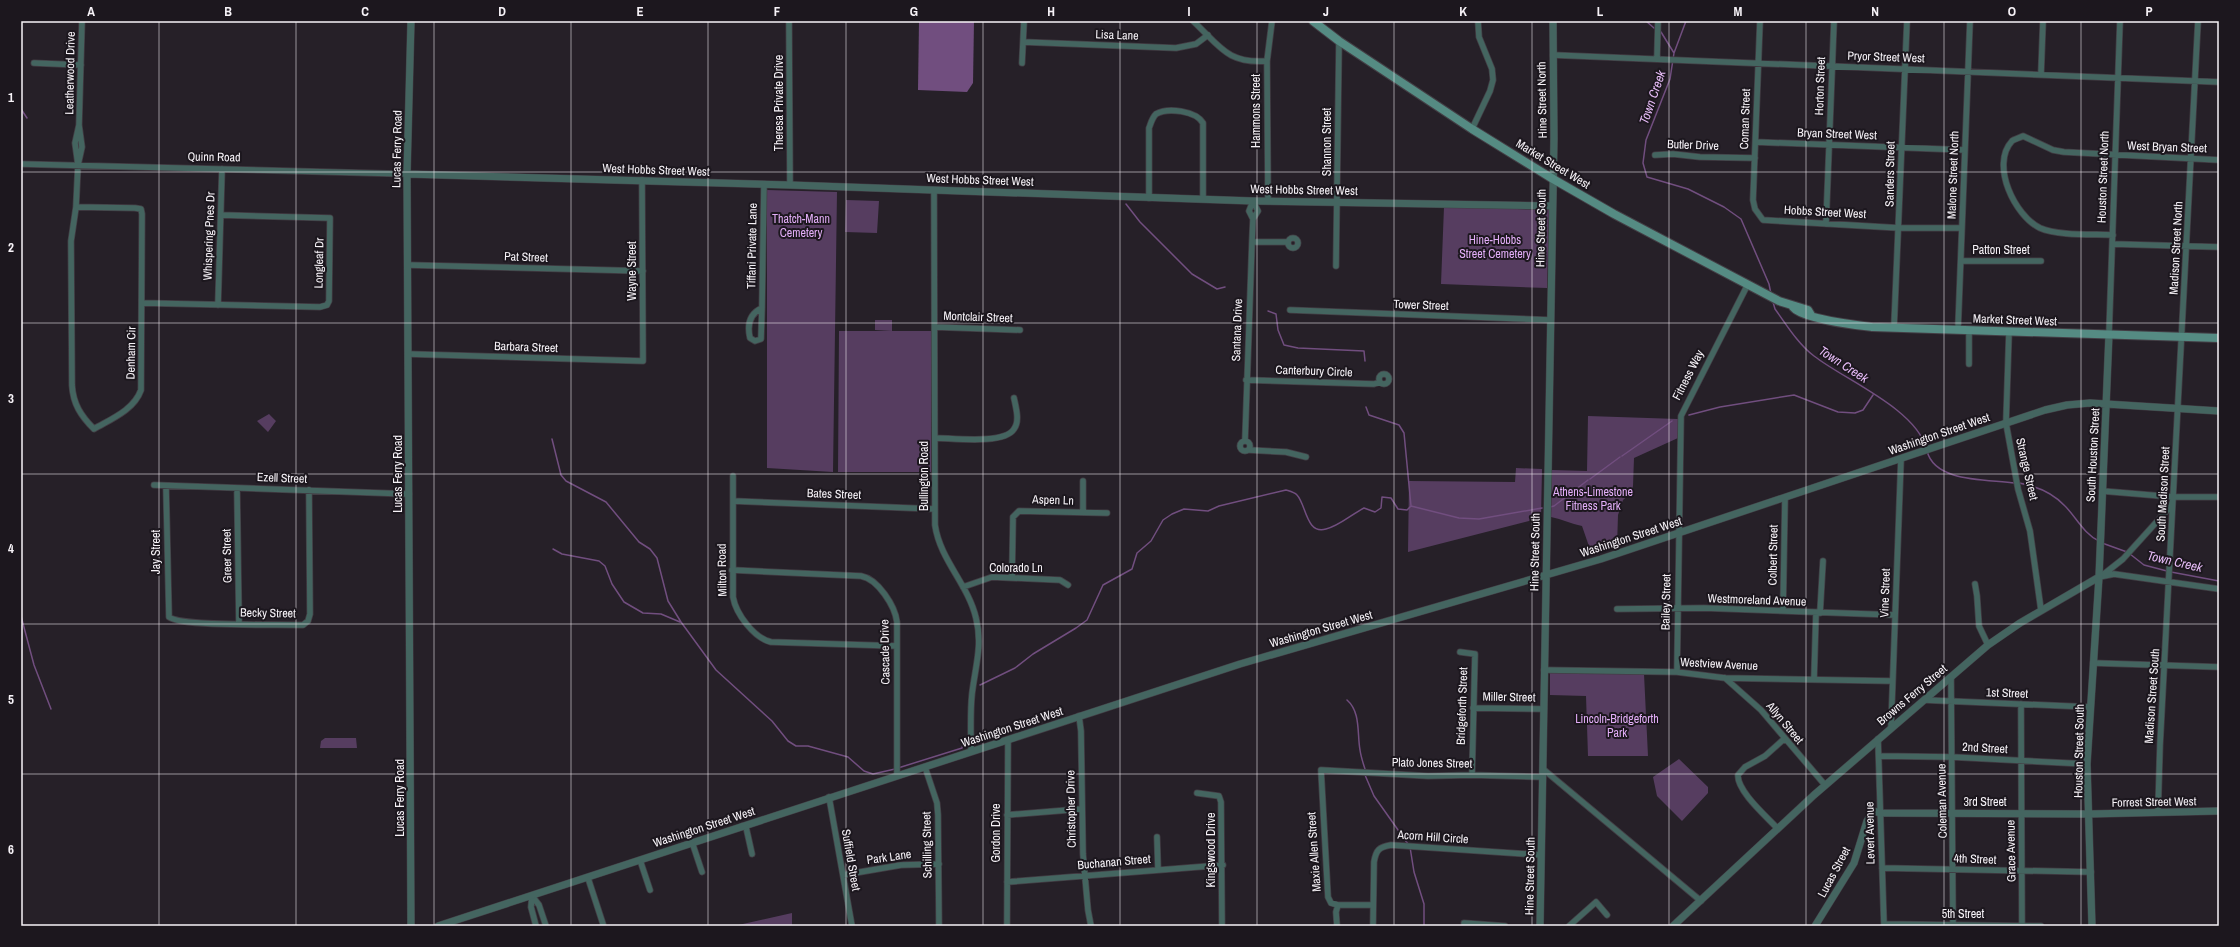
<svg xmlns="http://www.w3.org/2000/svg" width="2240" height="947" viewBox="0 0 2240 947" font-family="'Archivo Narrow',sans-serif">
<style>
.green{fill:#563d60}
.water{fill:#714e7f}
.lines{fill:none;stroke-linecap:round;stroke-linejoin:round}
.stream{stroke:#714e7f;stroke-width:1.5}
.minor-casing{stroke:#433e45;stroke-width:7}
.tertiary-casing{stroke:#433e45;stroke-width:8}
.secondary-casing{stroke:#433e45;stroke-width:10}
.minor{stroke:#446560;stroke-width:5.5}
.tertiary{stroke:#446560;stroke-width:7}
.secondary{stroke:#558b83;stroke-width:8}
.grid{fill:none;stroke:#f7f3f8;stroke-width:1;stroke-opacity:0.55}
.labels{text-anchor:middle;stroke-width:4;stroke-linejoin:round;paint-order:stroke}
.street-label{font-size:12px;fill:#f7f3f8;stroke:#1c171e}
.park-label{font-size:12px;fill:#e3aef8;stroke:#1c171e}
.water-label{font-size:13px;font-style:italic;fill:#e7bcf8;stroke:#1c171e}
.neatline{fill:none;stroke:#f7f3f8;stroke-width:1.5}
.grid-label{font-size:13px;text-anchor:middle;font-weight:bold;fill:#f7f3f8}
</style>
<rect width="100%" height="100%" fill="#262028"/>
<!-- green -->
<path class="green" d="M767 190 837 192 833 472 767 468Z
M846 200 879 201 877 233 845 232Z
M1444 207 1549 210 1547 288 1441 284Z
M875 320H892V331L875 330Z
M839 331H931V472H838Z
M269 414 276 421 268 432 257 421Z
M1588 416 1678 419V438L1634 458 1633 486 1631 493 1623 500 1618 515 1617 547 1592 555 1582 526C1571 524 1562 519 1551 517L1552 470 1587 471Z
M1516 468 1542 469 1541 518 1408 552 1409 481 1515 482Z
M1550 672 1644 674 1648 756H1588L1586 696 1550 695Z
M325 738H356L357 748H320L321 741Z
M1679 759 1708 787V793L1682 821 1657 796 1653 777Z
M792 913V926H734Z"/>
<!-- water -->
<path class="water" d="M919 21H974L973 83 967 92 918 90Z"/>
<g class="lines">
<!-- stream -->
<path class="stream" d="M1646 21 1654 28
M1686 21 1674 53 1670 79 1646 140 1643 163 1647 177 1688 189 1724 207 1741 219 1769 284 1771 294
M1661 32 1674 53
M21 109 27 118
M1126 204 1140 222 1192 274 1217 289 1225 287
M1773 302 1775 309C1786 324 1798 344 1814 356 1845 380 1916 409 1926 448
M1268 311 1276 314 1278 330 1284 345 1298 348 1364 351 1365 361
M1689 415 1720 407 1794 395 1838 412 1855 413 1863 410 1873 395
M552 439 561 475 566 481 606 502 639 542 650 549 657 558 668 601 681 622 716 670 772 721 788 741 796 746H808L848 757 864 771 873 774 895 769
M1927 451C1935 483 1988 479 2015 483
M1622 456 1672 421
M1590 479 1620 457
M2019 483C2036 486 2053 493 2065 506 2076 517 2084 534 2099 541
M1411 506 1459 518 1479 519 1542 508
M1550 507 1554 506 1588 480
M2102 543 2127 552
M553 549 562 554 599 561 605 566 612 584 624 602 643 613 661 614 680 622
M2130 554 2144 565 2167 571
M2171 572 2219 581
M21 616 34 665 51 709
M980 685 1015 668 1033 654 1076 628 1087 620 1103 585 1132 569 1137 553 1151 541 1163 520 1172 514 1184 509 1208 511 1219 506 1286 490C1289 491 1294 492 1297 495 1306 504 1306 535 1326 529 1339 526 1352 514 1364 508L1375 512 1381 508 1382 497 1391 498 1398 509 1407 510 1411 506 1404 433 1399 425 1369 415 1366 407
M1347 700C1361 712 1357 734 1360 750 1361 757 1363 763 1365 769
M898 768 962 748 963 744
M1365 775 1374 796 1408 844
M1410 847 1414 872 1424 904V926"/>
<defs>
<path id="minor" d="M789 21 790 185
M1193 21C1220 46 1227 64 1267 61
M1760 21 1753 200 1755 209 1763 220 1900 228H1962
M1023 42 1176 48 1196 44 1208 35
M1553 55 2219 82
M1657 59 1658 21
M34 63 81 65
M1022 63 1024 21
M2041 74 2043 21
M1472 129 1490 91 1493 80 1492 69 1479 37 1478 21
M1756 142 1965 150
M1655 155 1673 154 1700 157 1755 158
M21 164 407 174
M78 165 82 147 79 125 82 21
M934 190 935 525C940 560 968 584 976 618 983 645 975 668 972 694 970 713 971 732 971 751
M1149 198V128C1151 123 1152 118 1156 114 1168 107 1196 111 1203 123V199
M1253 201 1249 211 1253 219
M1268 201 1267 61 1272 21
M76 207 135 208 141 209 142 214 141 390C134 410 111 419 94 429 81 416 73 404 72 385L71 241 76 207 78 165 75 143 79 125
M1826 224 1834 21
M2113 235C2092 234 2058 236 2040 228 2015 216 1990 165 2012 141 2014 139 2020 138 2023 136L2053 150 2064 152 2219 160
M1288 243a5 5 0 1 1 10 0a5 5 0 1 1-10 0Z
M1252 242H1288
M2113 244 2219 247
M1961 261H2041
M408 265 643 271
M1336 266 1339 41
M143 303 320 307 327 305 329 301 330 218 221 215
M218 305 222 169
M762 308 764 184
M762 308 761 339 755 341 750 338C747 325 749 314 762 308Z
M1290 310 1550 320
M935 327 1020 330
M1894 327 1907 21
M1958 329 1970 21
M2009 332 2006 423 2018 489 2030 531 2041 610
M2109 334 2120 21
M408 354 643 361 642 180
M1969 364V331
M1379 379a5 5 0 1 1 10 0a5 5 0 1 1-10 0Z
M1246 380 1374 384 1380 382
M935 438C952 438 1004 445 1014 429 1020 421 1016 408 1014 398
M1240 446a5 5 0 1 1 10 0a5 5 0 1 1-10 0Z
M1245 441 1252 242 1253 219 1258 211 1253 201
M1249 450 1286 452 1306 457
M733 476V597C736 614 754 638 771 642L897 646
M154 485 409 494
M166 486 169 617C181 627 281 624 303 625L308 621 310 614 309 490
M237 488 239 624
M2102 491 2174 497H2219
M733 501 935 509
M1083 512V481
M732 570 861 576C878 579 895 606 897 622V775
M2104 574 2123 559 2171 506 2173 500
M2099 577 2114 574 2219 589
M1012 578 1013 517 1019 511 1107 513
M1975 584 1977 596 1979 626 1988 645
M963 587 992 577 1060 580 1068 585
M1617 609 1704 608 1895 615
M1783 611 1785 498
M1820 613 1823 561
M1460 652 1475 654 1472 775
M2093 663 2219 667
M1544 670 1677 672 1725 678 1892 681
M1677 672 1681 416 1748 284
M1951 677 1953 926
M1725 678 1761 710 1825 785
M1814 679 1816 613
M1924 700 2090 707
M2021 704 2022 926
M1473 708 1544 709
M1079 716 1081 731 1083 854 1088 910 1091 926
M1891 728 1901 459
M1878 739 1884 926
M1880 756 1952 757 2087 764
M925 767 937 803 938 815 939 926
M1543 769 1701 901
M1197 793 1219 796 1221 802 1222 926
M829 797 852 926
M2158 812 2160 745 2198 21
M1007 815 1081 809
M742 826 746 827 752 854
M1777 828C1766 816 1737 791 1738 775L1745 767 1765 756 1784 739
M1157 837 1158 869
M692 842 702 872
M640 860 650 890
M1882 868 2091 872
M843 875 901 865 939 864
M588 878 603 924
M1007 882 1223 865
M532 896 539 905 546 926
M532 896 531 907 536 926
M1373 905H1338L1331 903 1328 897 1321 770 1428 776 1472 775 1542 777
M1464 923 1505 926
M1884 924 2041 926
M1007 926 1008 740
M1337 926 1336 912 1338 905
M1373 926 1374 862C1376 850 1379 847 1391 845L1541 855
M1569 926 1596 902 1607 915"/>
<path id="tertiary" d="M411 21 407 174 411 926
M407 174 790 185 1253 201 1552 206
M438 926 1240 664 1601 559 2045 410 2067 405 2090 403 2219 411
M1540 926 1554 138 1553 21
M1673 926 1814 795 1988 645 2020 623 2099 577
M1815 926 1854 863 1867 821 1873 811 1881 813 2089 814 2219 811
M2092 926 2087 764 2099 577 2109 334"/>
<path id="secondary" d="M1313 21 1339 41 1472 129 1553 179 1614 214 1779 301 1808 310 1811 315
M1793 307C1802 319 1855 325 1872 327L2219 338"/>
</defs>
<!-- minor casing -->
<use href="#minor" class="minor-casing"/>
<!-- tertiary casing -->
<use href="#tertiary" class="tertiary-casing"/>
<!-- secondary casing -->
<use href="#secondary" class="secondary-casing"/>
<!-- minor -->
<use href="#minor" class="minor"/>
<!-- tertiary -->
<use href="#tertiary" class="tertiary"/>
<!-- secondary -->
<use href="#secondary" class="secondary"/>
</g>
<!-- grid -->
<path class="grid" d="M159 21V926M296 21V926M434 21V926M571 21V926M708 21V926M846 21V926M983 21V926M1120 21V926M1257 21V926M1394 21V926M1532 21V926M1669 21V926M1806 21V926M1944 21V926M2081 21V926M21 172H2219M21 323H2219M21 474H2219M21 624H2219M21 774H2219"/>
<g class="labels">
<!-- street labels -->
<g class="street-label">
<text transform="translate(1117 35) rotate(2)" y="4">Lisa Lane</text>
<text transform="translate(1886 57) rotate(2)" y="4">Pryor Street West</text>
<text transform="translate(70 73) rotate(-89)" y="4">Leatherwood Drive</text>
<text transform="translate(1820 86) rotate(-88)" y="4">Horton Street</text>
<text transform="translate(1542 100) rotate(-91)" y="4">Hine Street North</text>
<text transform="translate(779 103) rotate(-90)" y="4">Theresa Private Drive</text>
<text transform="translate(1256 111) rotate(-90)" y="4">Hammons Street</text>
<text transform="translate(1745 119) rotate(-88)" y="4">Coman Street</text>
<text transform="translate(1837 134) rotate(2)" y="4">Bryan Street West</text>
<text transform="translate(1327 142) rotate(-90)" y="4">Shannon Street</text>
<text transform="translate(1693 145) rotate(2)" y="4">Butler Drive</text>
<text transform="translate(2167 147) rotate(2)" y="4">West Bryan Street</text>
<text transform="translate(397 149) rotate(-89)" y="4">Lucas Ferry Road</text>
<text transform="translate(214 157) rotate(1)" y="4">Quinn Road</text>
<text transform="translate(1553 164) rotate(31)" y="4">Market Street West</text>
<text transform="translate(656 170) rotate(2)" y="4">West Hobbs Street West</text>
<text transform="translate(1890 174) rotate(-89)" y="4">Sanders Street</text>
<text transform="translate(1953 175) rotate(-88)" y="4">Malone Street North</text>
<text transform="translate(2103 177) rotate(-88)" y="4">Houston Street North</text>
<text transform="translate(980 180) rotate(2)" y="4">West Hobbs Street West</text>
<text transform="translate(1304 190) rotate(1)" y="4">West Hobbs Street West</text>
<text transform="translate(1825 212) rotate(3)" y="4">Hobbs Street West</text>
<text transform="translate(1541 228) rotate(-89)" y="4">Hine Street South</text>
<text transform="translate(209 236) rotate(-88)" y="4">Whispering Pnes Dr</text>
<text transform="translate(752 246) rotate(-89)" y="4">Tiffani Private Lane</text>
<text transform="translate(2176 248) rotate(-87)" y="4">Madison Street North</text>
<text x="2001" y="254">Patton Street</text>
<text transform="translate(526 257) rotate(2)" y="4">Pat Street</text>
<text transform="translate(319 263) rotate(-89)" y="4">Longleaf Dr</text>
<text transform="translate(632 271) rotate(-90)" y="4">Wayne Street</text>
<text transform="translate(1421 305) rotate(2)" y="4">Tower Street</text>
<text transform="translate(978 317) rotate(2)" y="4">Montclair Street</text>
<text transform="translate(2015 320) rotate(2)" y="4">Market Street West</text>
<text transform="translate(1237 330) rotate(-88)" y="4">Santana Drive</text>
<text transform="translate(526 347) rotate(2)" y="4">Barbara Street</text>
<text transform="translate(131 353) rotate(-89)" y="4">Denham Cir</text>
<text transform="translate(1314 371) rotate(2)" y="4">Canterbury Circle</text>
<text transform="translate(1688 375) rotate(-63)" y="4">Fitness Way</text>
<text transform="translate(1939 434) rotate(-19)" y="4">Washington Street West</text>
<text transform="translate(2093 455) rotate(-87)" y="4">South Houston Street</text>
<text transform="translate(2027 469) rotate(77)" y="4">Strange Street</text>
<text transform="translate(398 474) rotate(-90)" y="4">Lucas Ferry Road</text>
<text transform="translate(924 476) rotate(-90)" y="4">Bullington Road</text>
<text transform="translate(282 478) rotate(2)" y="4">Ezell Street</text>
<text transform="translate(834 494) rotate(2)" y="4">Bates Street</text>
<text transform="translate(2163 494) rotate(-87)" y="4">South Madison Street</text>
<text transform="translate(1053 500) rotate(2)" y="4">Aspen Ln</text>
<text transform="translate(1631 537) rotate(-18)" y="4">Washington Street West</text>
<text transform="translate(156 552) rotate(-90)" y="4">Jay Street</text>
<text transform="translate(1535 552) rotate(-89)" y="4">Hine Street South</text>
<text transform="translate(1773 555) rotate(-89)" y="4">Colbert Street</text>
<text transform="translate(227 556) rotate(-91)" y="4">Greer Street</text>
<text x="1016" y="572">Colorado Ln</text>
<text transform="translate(722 570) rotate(-91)" y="4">Milton Road</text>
<text transform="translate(1885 593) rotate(-88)" y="4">Vine Street</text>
<text transform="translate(1757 600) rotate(2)" y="4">Westmoreland Avenue</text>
<text transform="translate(1666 602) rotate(-89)" y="4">Bailey Street</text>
<text transform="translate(268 613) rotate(1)" y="4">Becky Street</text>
<text transform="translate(1321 629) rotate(-16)" y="4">Washington Street West</text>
<text transform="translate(885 652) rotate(-91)" y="4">Cascade Drive</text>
<text transform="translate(1719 664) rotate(3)" y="4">Westview Avenue</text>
<text transform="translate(2007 693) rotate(2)" y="4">1st Street</text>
<text transform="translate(1912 695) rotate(-40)" y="4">Browns Ferry Street</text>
<text transform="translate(2152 696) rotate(-86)" y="4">Madison Street South</text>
<text transform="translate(1509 697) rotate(1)" y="4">Miller Street</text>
<text transform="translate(1462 706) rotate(-88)" y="4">Bridgeforth Street</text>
<text transform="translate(1785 723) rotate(50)" y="4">Allyn Street</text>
<text transform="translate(1012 727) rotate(-18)" y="4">Washington Street West</text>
<text transform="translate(1985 748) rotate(3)" y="4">2nd Street</text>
<text transform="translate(2079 751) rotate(-89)" y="4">Houston Street South</text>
<text transform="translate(1432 763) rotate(1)" y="4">Plato Jones Street</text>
<text transform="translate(400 798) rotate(-90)" y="4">Lucas Ferry Road</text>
<text transform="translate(1942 801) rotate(-91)" y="4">Coleman Avenue</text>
<text x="1985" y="806">3rd Street</text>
<text transform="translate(2154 802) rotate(-1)" y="4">Forrest Street West</text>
<text transform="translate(1071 809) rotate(-91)" y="4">Christopher Drive</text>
<text transform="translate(704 827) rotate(-18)" y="4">Washington Street West</text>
<text transform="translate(996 833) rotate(-90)" y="4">Gordon Drive</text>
<text transform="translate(1870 833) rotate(-91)" y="4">Levert Avenue</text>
<text transform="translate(1433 837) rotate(4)" y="4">Acorn Hill Circle</text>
<text transform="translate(927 845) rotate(-91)" y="4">Schilling Street</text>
<text transform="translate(1211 850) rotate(-90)" y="4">Kingswood Drive</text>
<text transform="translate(2011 851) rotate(-91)" y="4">Grace Avenue</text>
<text transform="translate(1314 852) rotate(-94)" y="4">Maxie Allen Street</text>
<text transform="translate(889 857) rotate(-8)" y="4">Park Lane</text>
<text transform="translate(1975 859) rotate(2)" y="4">4th Street</text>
<text transform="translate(851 860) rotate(80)" y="4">Suffield Street</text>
<text transform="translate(1114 862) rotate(-5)" y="4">Buchanan Street</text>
<text transform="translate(1834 872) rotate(-62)" y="4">Lucas Street</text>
<text transform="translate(1530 876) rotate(-89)" y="4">Hine Street South</text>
<text x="1963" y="918">5th Street</text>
</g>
<!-- park labels -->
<g class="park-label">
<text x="801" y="223">Thatch-Mann<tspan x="801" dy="14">Cemetery</tspan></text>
<text x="1495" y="244">Hine-Hobbs<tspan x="1495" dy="14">Street Cemetery</tspan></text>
<text x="1593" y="496">Athens-Limestone<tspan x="1593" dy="14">Fitness Park</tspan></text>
<text x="1617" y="723">Lincoln-Bridgeforth<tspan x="1617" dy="14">Park</tspan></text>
</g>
<!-- water labels -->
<g class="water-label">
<text transform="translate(1652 97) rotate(-71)" y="5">Town Creek</text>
<text transform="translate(1844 364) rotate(33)" y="5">Town Creek</text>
<text transform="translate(2175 561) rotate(13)" y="5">Town Creek</text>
</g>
</g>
<!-- border -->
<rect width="2240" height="947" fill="none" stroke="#1c171e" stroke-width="44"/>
<rect x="22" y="22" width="2196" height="903" class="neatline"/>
<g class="grid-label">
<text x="91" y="16">A</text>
<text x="228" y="16">B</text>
<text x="365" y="16">C</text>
<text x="502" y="16">D</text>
<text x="640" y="16">E</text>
<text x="777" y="16">F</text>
<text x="914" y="16">G</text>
<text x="1051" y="16">H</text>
<text x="1189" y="16">I</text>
<text x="1326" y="16">J</text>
<text x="1463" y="16">K</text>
<text x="1600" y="16">L</text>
<text x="1738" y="16">M</text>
<text x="1875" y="16">N</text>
<text x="2012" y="16">O</text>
<text x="2149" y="16">P</text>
<text x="11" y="102">1</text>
<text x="11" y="252">2</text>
<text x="11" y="403">3</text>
<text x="11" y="553">4</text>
<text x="11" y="704">5</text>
<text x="11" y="854">6</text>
</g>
</svg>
